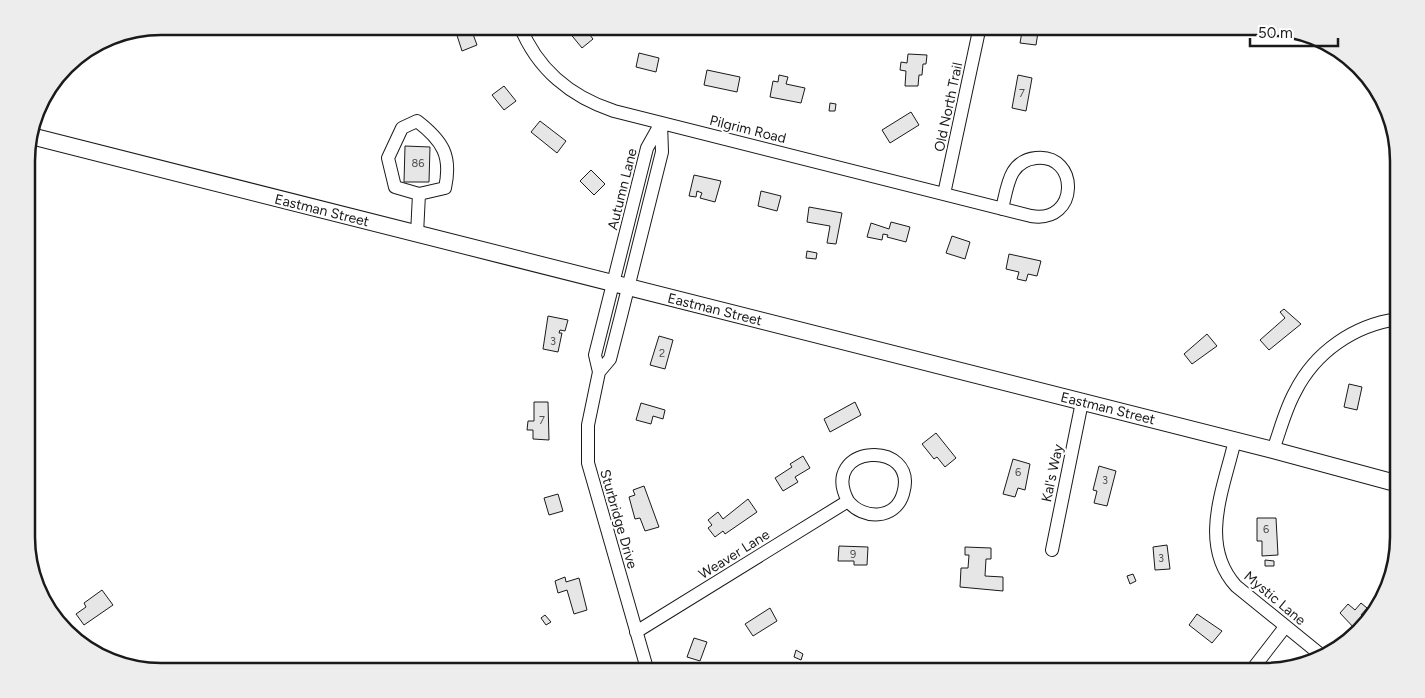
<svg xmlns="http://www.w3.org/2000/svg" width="1425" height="698" viewBox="0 0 1425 698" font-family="Figtree,sans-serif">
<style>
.building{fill:#e6e6e6;stroke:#1a1a1a}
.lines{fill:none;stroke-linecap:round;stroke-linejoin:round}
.minor-casing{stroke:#1a1a1a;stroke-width:14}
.major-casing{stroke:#1a1a1a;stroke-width:18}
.minor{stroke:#fff;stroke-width:12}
.major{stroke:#fff;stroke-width:16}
.labels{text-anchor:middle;stroke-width:4;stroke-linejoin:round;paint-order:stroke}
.number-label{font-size:11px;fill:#4d4d4d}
.street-label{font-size:14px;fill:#1a1a1a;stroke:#fff}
.rim{fill:none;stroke:#1a1a1a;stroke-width:2.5}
</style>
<rect width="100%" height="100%" fill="#fff"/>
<!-- building -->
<path class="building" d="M454 26H470L477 45 462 51Z
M564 26H583L593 39 582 48Z
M1023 26H1039L1036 45 1020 43Z
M639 53 659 58 656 72 636 67Z
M908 54 927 55 926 64H923L922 75H919L918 86H905L906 71 900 70 901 62 907 63Z
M707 70 740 77 737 92 704 85Z
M779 75 788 77 786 84 805 88 801 103 770 97 773 81 778 82Z
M1018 75 1032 78 1026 111 1012 108Z
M504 86 516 101 504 110 492 95Z
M830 103 836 104 835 111H829Z
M911 112 919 125 890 143 882 130Z
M540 121 566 141 557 153 531 132Z
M405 146 430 147 429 182H404Z
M591 170 605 184 594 195 580 181Z
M694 175 721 181 715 202 700 198 702 193 697 191 696 197 689 196Z
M761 191 781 196 777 211 758 206Z
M809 207 842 213 836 244 827 243 830 226 807 222Z
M891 222 910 227 906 242 887 237 888 235 883 234 882 240 867 237 871 223 889 229Z
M952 236 970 242 965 259 946 253Z
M807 251 817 253 816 259 806 258Z
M1009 254 1041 261 1037 276 1028 274 1026 281 1017 279 1019 272 1006 269Z
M1284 309 1301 324 1269 350 1260 340 1285 318 1280 312Z
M548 316 568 320 565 331 560 330 559 333H562L558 352 543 349Z
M1207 334 1217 346 1192 364 1184 354Z
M659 336 673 340 665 369 650 365Z
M1349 384 1362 387 1357 410 1344 407Z
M534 402H548L549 440 533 439V430H527L528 421H534Z
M855 402 861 415 830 432 824 419Z
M641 403 665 410 663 419 653 416 651 424 636 420Z
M936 433 956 458 945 467 937 457 934 459 922 444Z
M803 456 810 468 795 477 798 482 783 491 775 478 792 467 790 464Z
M1013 459 1030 464 1025 490 1018 488 1015 497 1003 494Z
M1099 466 1116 471 1107 506 1094 503 1097 491 1093 490Z
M644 486 659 527 645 531 640 518 635 519 629 497 635 495 633 490Z
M558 494 563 511 549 515 544 498Z
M748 499 757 512 725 534 723 531 715 537 708 528 712 525 708 520 718 512 723 519Z
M1257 518H1276L1278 555 1262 556V541H1257Z
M1167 545 1170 569 1155 570 1153 547Z
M839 546 868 547 867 565H854V561H838Z
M965 547 991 548V559H986L985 576 1003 577V591L960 587 961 568H968L969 555H965Z
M1265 560 1274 561V566H1265Z
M1133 574 1136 581 1130 584 1127 576Z
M565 577 566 582 579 578 587 610 574 614 567 590 558 593 555 581Z
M102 590 113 605 84 625 76 614 86 607 84 603Z
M1361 603 1367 608 1361 615 1365 619 1356 630 1340 613 1348 604 1355 610Z
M770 608 777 621 753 636 745 624Z
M1197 614 1222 631 1212 643 1189 625Z
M545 615 551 622 546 625 541 618Z
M694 638 707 642 700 661 687 657Z
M796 650 803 654 801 660 794 657Z"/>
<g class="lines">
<defs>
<path id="minor" d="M520 26C537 69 571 97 614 111L1031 216C1080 224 1079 153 1036 158 1026 159 1018 164 1013 172 1007 182 1005 197 1002 209
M944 194 980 26
M417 234 419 194 395 187 388 158 402 128 417 121C443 141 452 156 445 188L419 194
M599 372 610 359 621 316 662 152 661 123
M1235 440C1224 488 1198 544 1236 586L1321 655
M1273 450C1280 431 1285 410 1295 392 1315 352 1354 325 1398 319
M1052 550 1082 402
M636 632 848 501C818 444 920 438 903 494 895 520 863 520 848 501
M1251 671 1285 627
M648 672 588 463V425L599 372 595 355 647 148 661 123"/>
<path id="major" d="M31 136 1273 450 1399 484"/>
</defs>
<!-- minor casing -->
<use href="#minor" class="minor-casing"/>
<!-- major casing -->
<use href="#major" class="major-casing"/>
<!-- minor -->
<use href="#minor" class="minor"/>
<!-- major -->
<use href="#major" class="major"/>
</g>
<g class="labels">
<!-- number labels -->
<g class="number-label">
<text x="1022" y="97">7</text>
<text x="418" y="167">86</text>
<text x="553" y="345">3</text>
<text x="662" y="357">2</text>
<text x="542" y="424">7</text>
<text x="1018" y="476">6</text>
<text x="1105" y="484">3</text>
<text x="1266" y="533">6</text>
<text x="853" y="558">9</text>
<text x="1161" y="562">3</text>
</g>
<!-- street labels -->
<g class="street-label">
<text transform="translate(948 107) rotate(-78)" y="5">Old North Trail</text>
<text transform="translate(748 129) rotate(14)" y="5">Pilgrim Road</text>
<text transform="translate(622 189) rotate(-76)" y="5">Autumn Lane</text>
<text transform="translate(322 210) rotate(14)" y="5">Eastman Street</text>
<text transform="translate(715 309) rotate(14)" y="5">Eastman Street</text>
<text transform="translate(1108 408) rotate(14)" y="5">Eastman Street</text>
<text transform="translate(1052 473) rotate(-78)" y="5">Kal's Way</text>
<text transform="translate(619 519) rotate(74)" y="5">Sturbridge Drive</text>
<text transform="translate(734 554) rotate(-32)" y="5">Weaver Lane</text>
<text transform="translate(1275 598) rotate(40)" y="5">Mystic Lane</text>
</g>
</g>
<!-- crop -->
<path d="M0 0H1425V698H0ZM161 35H1264A126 126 0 0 1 1390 161V537A126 126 0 0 1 1264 663H161A126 126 0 0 1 35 537V161A126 126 0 0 1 161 35Z" fill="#ededed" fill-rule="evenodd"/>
<path class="rim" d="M161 35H1264A126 126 0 0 1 1390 161V537A126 126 0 0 1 1264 663H161A126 126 0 0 1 35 537V161A126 126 0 0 1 161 35Z"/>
<!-- scale -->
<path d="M1250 38v8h88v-8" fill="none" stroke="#1a1a1a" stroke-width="2.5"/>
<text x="1258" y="38" font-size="15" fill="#1a1a1a" stroke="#ffffff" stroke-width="4" paint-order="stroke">50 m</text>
</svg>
